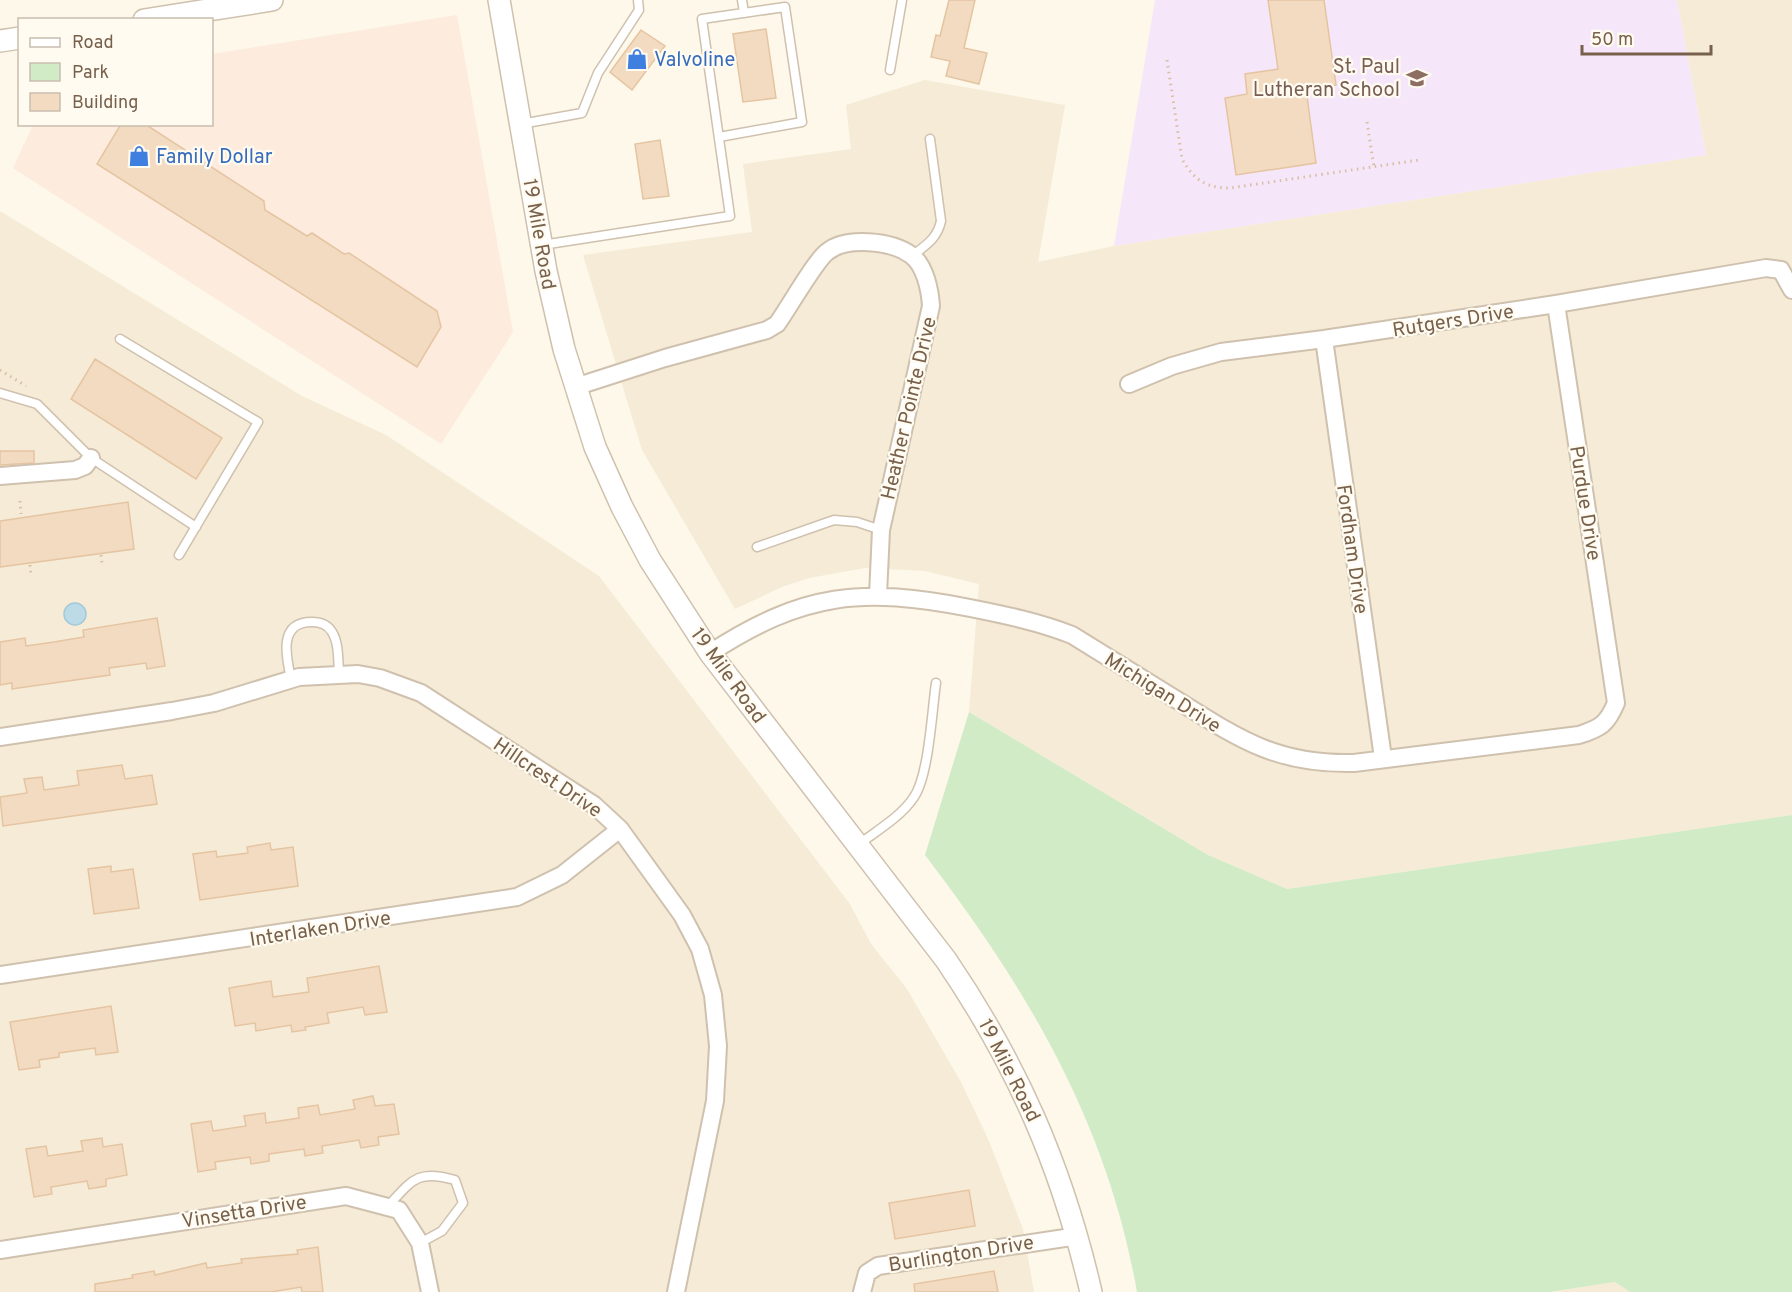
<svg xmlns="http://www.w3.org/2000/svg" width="1792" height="1292" viewBox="0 0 1792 1292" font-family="Overpass,sans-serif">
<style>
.residential{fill:#f5ebd7}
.commercial{fill:#fdebdd}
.education{fill:#f5e6f9}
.green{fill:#d1ebc7}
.water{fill:#bddbe7;stroke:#a3cad9;stroke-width:1.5}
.building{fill:#f2dbc1;stroke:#e5c4a1;stroke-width:1.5}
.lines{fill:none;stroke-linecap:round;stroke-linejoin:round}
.service-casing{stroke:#cfc1ae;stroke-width:11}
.minor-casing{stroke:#cfc1ae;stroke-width:20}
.tertiary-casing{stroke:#cfc1ae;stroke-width:24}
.path{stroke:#d8bfa3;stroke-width:3;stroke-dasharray:1.5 4.5;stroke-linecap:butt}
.service{stroke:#fff;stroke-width:8}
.minor{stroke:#fff;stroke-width:16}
.tertiary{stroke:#fff;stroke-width:21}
.labels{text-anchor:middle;stroke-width:4.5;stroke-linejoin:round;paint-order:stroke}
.shop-label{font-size:20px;fill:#366cbe;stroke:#fffbf0;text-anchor:start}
.education-label{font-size:20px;fill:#785e54;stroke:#fffbf0;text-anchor:end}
.street-label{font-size:20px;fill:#78614c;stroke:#fffbf0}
</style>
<rect width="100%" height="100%" fill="#fdf8e9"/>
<!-- residential -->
<path class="residential" d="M1677 0H1792V815L1287 889 1208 855 969 712 979 584 925 571 865 568 809 578 782 587 735 609 642 450 583 255 752 232 743 164 851 149 846 105 925 80 1065 105 1038 262 1114 246 1706 155Z
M0 211 302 396 386 435 599 576 850 904 871 944 907 989 961 1082 989 1141 1023 1229 1034 1292H0Z
M1615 1282 1630 1292H1551Z"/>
<!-- commercial -->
<path class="commercial" d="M457 15 513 332 441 444 13 168 33 125 212 124V54Z"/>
<!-- education -->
<path class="education" d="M1155 0H1677L1706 155 1114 246Z"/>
<!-- green -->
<path class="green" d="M969 712 1208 855 1287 889 1792 815V1292H1630L1615 1282 1550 1292H1137C1107 1122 1028 990 925 855Z"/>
<!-- water -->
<path class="water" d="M64 614a11 11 0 1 1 22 0a11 11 0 1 1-22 0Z"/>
<!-- building -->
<path class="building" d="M949 0H975L964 48 987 53 979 84 946 76 950 61 931 57 936 35 940 36Z
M1268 0H1324L1336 85 1306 89 1316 163 1236 175 1225 98 1247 94 1245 74 1278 69Z
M766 29 776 98 743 102 733 34Z
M641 30 665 46 632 90 610 72Z
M121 124H145L264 201 265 210 307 236 312 233 344 254 349 253 437 311 441 327 417 367 97 164Z
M660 140 669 196 643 199 635 144Z
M95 359 222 438 196 479 71 399Z
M0 451H34V463L0 465Z
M128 502 134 549 0 567V521Z
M157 618 165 666 147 669 146 663 109 668 110 675 12 689V683L0 685V642L25 638 26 646 54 642 84 637 83 630Z
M122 765 125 779 152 775 157 804 3 826 0 797 27 793 24 779 42 777 44 790 79 785 77 771Z
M270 843 271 850 293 847 298 886 200 900 193 854 216 851 217 857 248 853 247 847Z
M111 866V872L133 869 139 908 94 914 88 869Z
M379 966 387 1012 365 1015 363 1007 327 1013 329 1023 305 1027 306 1030 292 1032 291 1025 256 1031 255 1023 235 1026 229 988 271 981 273 997 309 992 307 978Z
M111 1006 118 1052 96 1055 95 1048 59 1053V1057L39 1060 40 1067 19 1070 10 1022Z
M373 1096 375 1106 394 1104 399 1134 378 1137 379 1145 361 1148 359 1140 322 1146 323 1153 305 1156 304 1149 269 1154V1161L251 1164 250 1157 215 1162 216 1169 198 1172 191 1124 211 1121 213 1131 246 1126 244 1116 265 1113 266 1123 299 1118 298 1108 318 1105 320 1115 355 1109 353 1100Z
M102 1138 103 1147 122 1144 127 1175 106 1179V1186L89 1189 87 1181 51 1187 52 1194 34 1197 26 1149 46 1146 48 1156 83 1151 81 1141Z
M969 1190 975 1226 895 1239 889 1203Z
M318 1247 323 1292H302L301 1287 271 1292H95V1284L133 1278 132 1275 154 1271 155 1275 206 1263 207 1268 242 1263 241 1259 298 1254 297 1250Z
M994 1271 998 1292H915L914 1284Z"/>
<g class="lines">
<defs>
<path id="service" d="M742 0 744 13
M890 70 902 0
M521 124 582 113 598 73 639 10 638 0
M542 245 730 216 702 19 785 7 802 122 719 137
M912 256C926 245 937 239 941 221L930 139
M120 339 258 422 179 555
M0 393 37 404 91 458 196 527
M757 547 834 520 857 522 881 530
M291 679C286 656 278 622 312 622 320 622 328 625 332 632 339 643 338 660 339 673
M858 845C876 831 901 817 914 797 929 775 932 710 936 683
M389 1205C412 1180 418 1169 455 1180L463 1203 442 1231 420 1243"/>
<path id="minor" d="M1324 339 1383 758
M1129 384 1172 366 1221 352 1324 339 1556 304 1766 268 1781 270 1792 290
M575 387 665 358 767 330 777 324C788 309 815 261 827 252 846 236 892 241 911 255 925 265 930 290 931 306L881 530 878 595
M0 476 75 470 85 466 91 458
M710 653C804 592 862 587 970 608 1005 615 1039 622 1072 635 1107 657 1142 678 1177 700 1239 739 1277 765 1354 763L1579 735C1601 728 1607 724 1616 703L1556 304
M0 737 172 711 214 703 299 677 358 674 380 678 421 693 594 805 620 829 682 915 700 949 713 995 718 1046 715 1101 676 1292
M0 975 517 897 562 875 620 829
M0 1250 346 1196 399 1210 420 1243 430 1292
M862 1292 867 1273 878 1266 1078 1236"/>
<path id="tertiary" d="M499 0 546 271 564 349 595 447 622 507 650 560 710 653 946 960C1018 1066 1062 1167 1091 1292
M144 20 272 0
M0 41 20 38"/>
</defs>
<!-- service casing -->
<use href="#service" class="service-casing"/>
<!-- minor casing -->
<use href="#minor" class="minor-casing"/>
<!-- tertiary casing -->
<use href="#tertiary" class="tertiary-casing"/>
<!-- path -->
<path class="path" d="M1167 60 1182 159C1194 180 1206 188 1230 188L1419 160
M1367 122 1374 167
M0 370 26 386
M20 501 21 514
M101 555 102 564
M30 565 31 575"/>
<!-- service -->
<use href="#service" class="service"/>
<!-- minor -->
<use href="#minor" class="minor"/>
<!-- tertiary -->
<use href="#tertiary" class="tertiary"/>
</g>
<!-- icons -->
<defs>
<symbol id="shop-bare" viewBox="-9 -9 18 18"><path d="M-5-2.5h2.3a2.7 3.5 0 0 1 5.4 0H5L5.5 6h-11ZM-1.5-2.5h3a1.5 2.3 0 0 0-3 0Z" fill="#3f7fe0" stroke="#fffbf0" stroke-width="2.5" paint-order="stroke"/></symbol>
<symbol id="school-bare" viewBox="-9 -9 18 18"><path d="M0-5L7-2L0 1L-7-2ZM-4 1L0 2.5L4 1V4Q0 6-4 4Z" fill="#8d6e63" stroke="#fffbf0" stroke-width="2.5" paint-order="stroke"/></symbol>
</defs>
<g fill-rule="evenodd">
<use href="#shop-bare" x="622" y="44" width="30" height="30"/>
<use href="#school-bare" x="1402" y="63" width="30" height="30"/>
<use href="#shop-bare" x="124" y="141" width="30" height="30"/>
</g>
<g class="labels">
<!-- shop labels -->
<g class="shop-label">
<text x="654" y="66">Valvoline</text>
<text x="156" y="163">Family Dollar</text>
</g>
<!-- education labels -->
<g class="education-label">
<text x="1400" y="73">St. Paul<tspan x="1400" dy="23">Lutheran School</tspan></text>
</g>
<!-- street labels -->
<g class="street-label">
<text transform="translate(540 234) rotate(80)" y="7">19 Mile Road</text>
<text transform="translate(1453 320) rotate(-9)" y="7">Rutgers Drive</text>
<text transform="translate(908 408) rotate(-77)" y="7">Heather Pointe Drive</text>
<text transform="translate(1586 503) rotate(81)" y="7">Purdue Drive</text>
<text transform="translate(1353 549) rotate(82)" y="7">Fordham Drive</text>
<text transform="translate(729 675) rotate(54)" y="7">19 Mile Road</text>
<text transform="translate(1163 692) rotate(32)" y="7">Michigan Drive</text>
<text transform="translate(548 777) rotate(34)" y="7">Hillcrest Drive</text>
<text transform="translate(320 928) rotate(-9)" y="7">Interlaken Drive</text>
<text transform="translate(1010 1070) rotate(63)" y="7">19 Mile Road</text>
<text transform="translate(244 1211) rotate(-9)" y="7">Vinsetta Drive</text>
<text transform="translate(961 1253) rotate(-9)" y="7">Burlington Drive</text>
</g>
</g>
<!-- legend -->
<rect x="18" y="18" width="195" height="108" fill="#fffbf0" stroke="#c9bdae" stroke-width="1.5"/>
<rect x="30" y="38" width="30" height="9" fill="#ffffff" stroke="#c9bdae" stroke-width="1.5"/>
<text x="72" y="48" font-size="18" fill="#78614c">Road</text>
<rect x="30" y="63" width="30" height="18" fill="#d1ebc7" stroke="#c9bdae" stroke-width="1.5"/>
<text x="72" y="78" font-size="18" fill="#78614c">Park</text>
<rect x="30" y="93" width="30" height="18" fill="#f2dbc1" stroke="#c9bdae" stroke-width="1.5"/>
<text x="72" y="108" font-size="18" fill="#78614c">Building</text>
<!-- scale -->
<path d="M1582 45v9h129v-9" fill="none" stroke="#78614c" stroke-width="3"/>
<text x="1591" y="45" font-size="18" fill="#78614c" stroke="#fffbf0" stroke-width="4.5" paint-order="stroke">50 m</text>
</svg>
